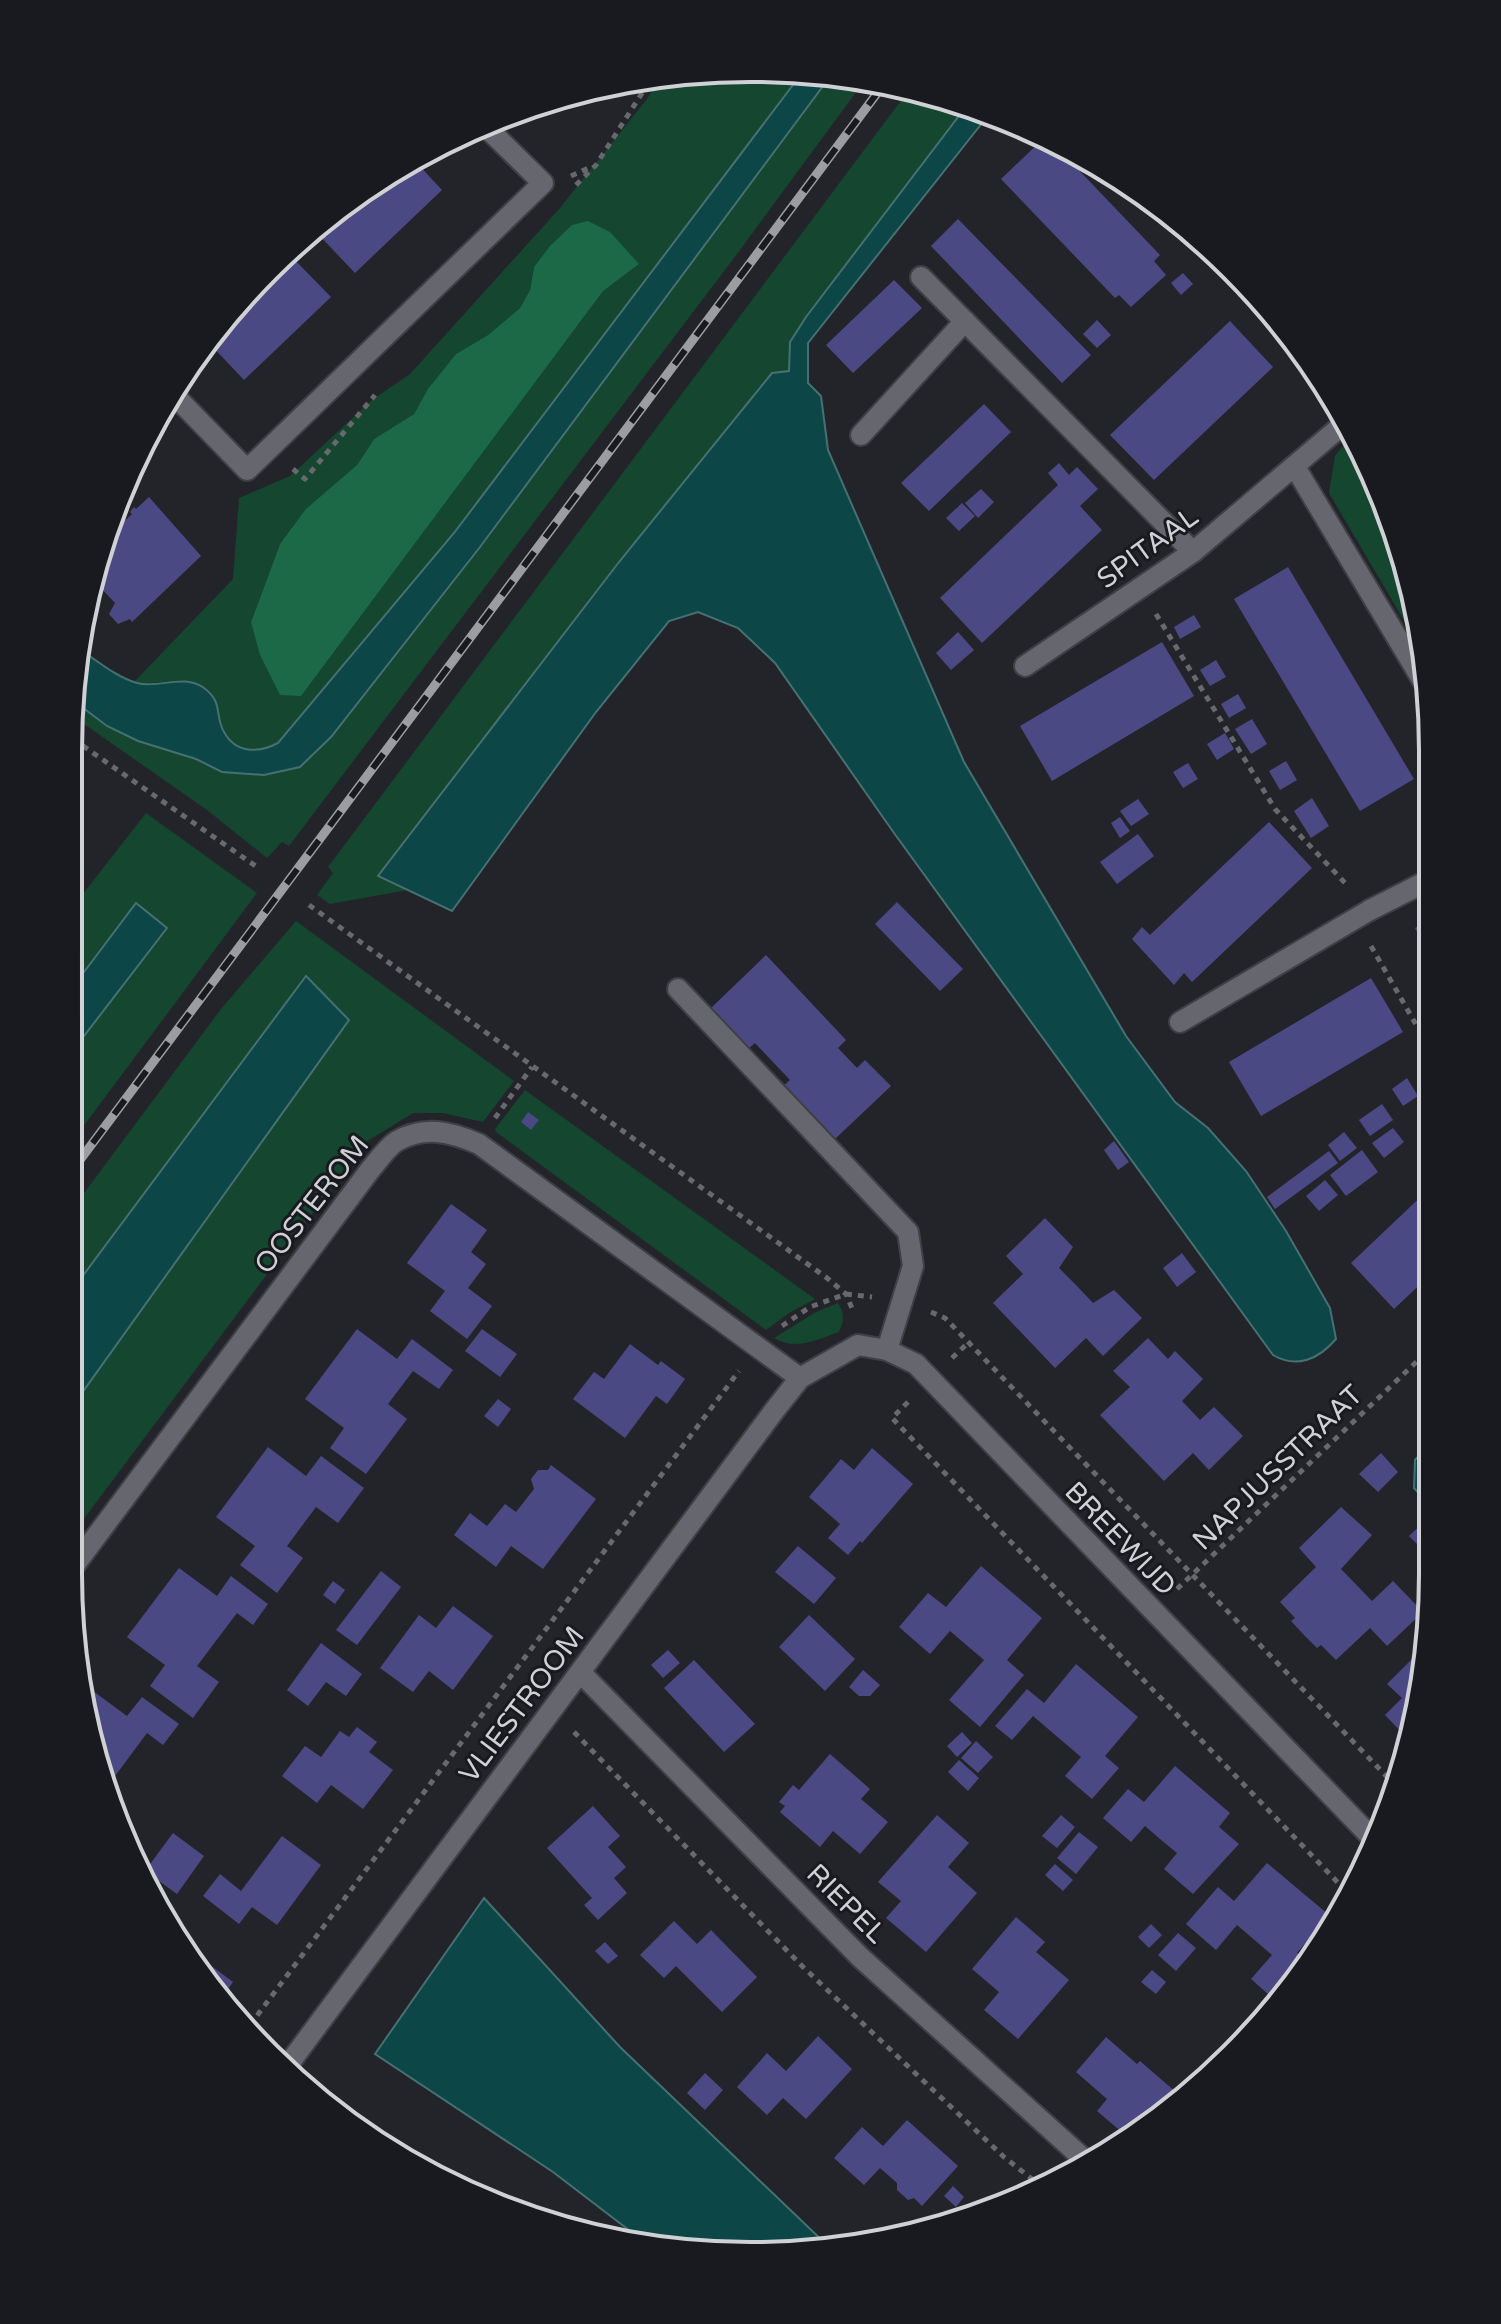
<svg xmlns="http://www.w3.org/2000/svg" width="1501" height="2324" viewBox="0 0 1501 2324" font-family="'Varela Round',sans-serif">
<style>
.green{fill:#15462f;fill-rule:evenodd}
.forest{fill:#1c6947}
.water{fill:#0c4647;stroke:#477072;stroke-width:2}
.building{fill:#4b4983}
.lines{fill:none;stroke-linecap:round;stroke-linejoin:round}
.service-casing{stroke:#3f4045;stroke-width:24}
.pedestrian-casing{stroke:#3f4045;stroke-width:24}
.minor-casing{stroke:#3f4045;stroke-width:24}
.path{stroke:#68696e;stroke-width:5;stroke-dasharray:6 6;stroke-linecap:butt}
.service{stroke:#65666e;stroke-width:20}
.pedestrian{stroke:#65666e;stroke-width:20}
.minor{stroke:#65666e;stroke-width:20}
.rail-casing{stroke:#9c9da2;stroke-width:9}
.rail{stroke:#191a20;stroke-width:6;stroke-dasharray:18;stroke-linecap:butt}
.labels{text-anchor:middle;stroke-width:6;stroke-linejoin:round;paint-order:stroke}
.street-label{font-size:28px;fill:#d0d1d5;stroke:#191a20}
.rim{fill:none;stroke:#d0d1d5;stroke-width:4}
</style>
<rect width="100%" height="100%" fill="#23242a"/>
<!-- green -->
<path class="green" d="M705 69 802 73 454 533 278 743C259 753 234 754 223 731 214 713 223 701 202 687 183 674 156 687 134 682L233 579 239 498 290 476 372 400 410 374 560 208 647 99 661 77ZM639 264 603 290 251 622 280 544 332 487 357 465 374 439 414 414 456 354 488 335 520 308 530 290 534 267Z
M832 74 865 80 737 254 289 846 282 842 267 858 207 810 74 717V701L89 712 222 772 300 766 331 737 480 547Z
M909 90 968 104 806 317 790 342 789 371 772 373 619 562 379 875 408 890 330 904 317 895 333 873 328 867Z
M1353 433 1362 448 1410 574 1422 651 1329 493 1335 456Z
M146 813 257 893 71 1143V1053L167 928 135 903 72 988V908Z
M296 921 514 1081 483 1122 443 1113H413L366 1142 68 1540 69 1411 349 1020 305 977 70 1293V1212L221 1009Z
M525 1090 815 1299 789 1313 766 1330 496 1132 495 1129Z
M838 1303C845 1314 844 1320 839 1332 816 1340 796 1351 774 1338L816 1312Z"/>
<!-- forest -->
<path class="forest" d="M588 221 610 232 639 264 603 291 301 696 280 695 260 655 251 622 280 544 306 509 357 465 374 439 414 414 428 389 456 354 488 335 520 308 530 290 534 267 550 246 572 225Z"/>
<!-- water -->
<path class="water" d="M802 73 832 74 480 547 331 737 300 767 264 775 222 772 196 759 138 741 107 726 74 701V661L78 648C96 660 116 677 137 683 159 689 184 673 204 688 224 703 214 715 224 732 236 754 259 753 278 743L454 533Z
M968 104 990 113 808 343V383L821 396 828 450 964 762 1126 1036 1175 1102 1208 1128 1246 1171 1286 1231 1330 1308 1336 1339C1319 1359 1297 1369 1273 1355L894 833 775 663 738 628 698 612 669 621 596 712 452 911 378 876 619 562 772 373 789 371 790 342 806 317Z
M136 903 167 928 71 1053 72 988Z
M306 976 349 1020 69 1411 70 1293Z
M1428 1446V1503L1414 1488 1415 1460Z
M484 1898 620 2047 828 2246 750 2256 638 2237 553 2172 375 2054Z"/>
<!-- building -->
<path class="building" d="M1044 138 1051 141 1160 255 1154 261 1166 275 1131 307 1119 295 1115 298 1001 179Z
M414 160 442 190 355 273 317 233 337 213 335 209Z
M958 219 1091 355 1062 383 931 246Z
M288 253 331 297 244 380 209 343 232 308 235 311 255 292 251 288 260 280 263 284 283 265 279 261Z
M1183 273 1193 284 1181 295 1171 283Z
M894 280 922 308 853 373 826 345Z
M1097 320 1111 335 1097 348 1083 334Z
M1230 321 1273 367 1154 480 1110 435Z
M984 404 1011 432 929 511 901 483Z
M1059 463 1069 475 1077 467 1098 489 1080 506 1102 530 982 643 940 598 1058 485 1048 473Z
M981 489 994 502 978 518 965 503Z
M149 497 201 556 132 622 130 619 118 624 109 614 115 603 99 586 107 578 101 571 113 532 132 514 130 512 134 507 136 509Z
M962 503 975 516 959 531 946 518Z
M1288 567 1414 779 1360 811 1234 599Z
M1194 615 1201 627 1180 639 1174 627Z
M958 632 974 650 951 670 936 653Z
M1162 642 1194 696 1052 781 1020 726Z
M1216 660 1226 677 1210 686 1200 670Z
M1238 694 1246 708 1229 718 1221 704Z
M1252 719 1267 744 1251 754 1235 729Z
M1225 733 1234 749 1217 760 1207 744Z
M1286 761 1297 780 1280 790 1269 771Z
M1188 763 1198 779 1183 788 1173 772Z
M1312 798 1329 826 1311 838 1294 811Z
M1138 799 1149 814 1131 826 1120 811Z
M1120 817 1130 831 1120 838 1111 823Z
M1269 822 1312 868 1192 982 1184 973 1174 985 1132 939 1142 927 1150 935Z
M1138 834 1154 856 1117 884 1100 862Z
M897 902 963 969 940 991 875 924Z
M1431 919V933L1421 939 1415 928Z
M766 955 846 1040 838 1048 857 1068 865 1060 891 1086 835 1139 783 1086 790 1080 755 1043 748 1049 710 1009Z
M1371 978 1403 1032 1261 1116 1229 1062Z
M1407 1078 1418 1096 1403 1106 1392 1089Z
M1382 1104 1393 1120 1370 1136 1359 1120Z
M528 1112 539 1120 531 1130 521 1122Z
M1393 1128 1404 1142 1384 1158 1372 1143Z
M1344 1132 1357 1148 1340 1161 1328 1145Z
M1114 1141 1129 1162 1118 1170 1104 1150Z
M1362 1150 1378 1172 1346 1196 1330 1175Z
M1329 1151 1338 1163 1275 1209 1267 1197Z
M1325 1180 1338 1195 1319 1211 1306 1196Z
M1429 1189V1276L1394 1309 1351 1263Z
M451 1204 487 1230 471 1252 486 1264 468 1288 492 1306 467 1339 430 1311 445 1291 407 1263Z
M1045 1218 1073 1247 1059 1268 1076 1285 1093 1303 1114 1290 1142 1318 1103 1356 1086 1338 1055 1368 993 1303 1023 1274 1006 1256Z
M1182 1253 1196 1272 1177 1287 1163 1268Z
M357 1329 397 1359 412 1339 453 1370 439 1389 413 1371 388 1404 407 1419 366 1474 330 1448 344 1428 305 1399Z
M482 1329 517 1354 500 1377 465 1351Z
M1148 1338 1168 1359 1175 1351 1203 1379 1182 1401 1200 1420 1214 1407 1243 1436 1209 1470 1193 1453 1164 1481 1100 1415 1130 1387 1113 1371Z
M630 1344 658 1365 661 1361 685 1379 667 1404 656 1396 625 1438 573 1399 594 1372 604 1379Z
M498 1399 511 1409 498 1427 484 1416Z
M268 1447 306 1476 321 1456 364 1488 338 1523 316 1507 287 1546 303 1558 277 1593 240 1565 255 1546 216 1517Z
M872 1448 913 1484 862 1543 860 1541 848 1555 828 1538 840 1524 809 1497 841 1459 854 1470Z
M1381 1453 1398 1472 1378 1492 1359 1474Z
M551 1465 596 1499 543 1569 511 1546 496 1567 454 1535 470 1513 487 1526 505 1504 516 1512 534 1489 531 1479 538 1470H548Z
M1341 1507 1372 1535 1341 1569 1372 1601 1393 1581 1423 1612 1387 1646 1370 1628 1336 1660 1321 1645 1317 1648 1304 1635 1291 1621 1295 1618 1280 1602 1316 1567 1299 1548Z
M1428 1518V1555L1409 1536Z
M798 1546 836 1578 814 1604 775 1572Z
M981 1566 1042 1618 1007 1660 1024 1675 980 1727 949 1700 984 1660 950 1631 930 1654 899 1627 928 1593 946 1607Z
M179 1568 217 1596 231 1576 268 1604 253 1625 237 1613 197 1666 219 1682 193 1718 150 1686 165 1665 127 1637Z
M381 1571 401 1587 357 1645 336 1630Z
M333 1581 345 1590 335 1604 323 1595Z
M453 1606 493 1636 453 1690 429 1671 413 1692 380 1668 419 1615 436 1628Z
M809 1615 855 1659 825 1691 779 1647Z
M321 1643 362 1674 346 1696 326 1682 308 1706 287 1690Z
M1427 1644V1662L1407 1738 1385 1715 1402 1698 1387 1684Z
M668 1650 680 1663 663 1678 651 1665Z
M694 1660 755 1724 724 1752 664 1688Z
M1076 1664 1138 1717 1105 1756 1119 1768 1092 1799 1065 1776 1081 1757 1033 1716 1012 1740 995 1726 1027 1689 1044 1703Z
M863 1670 880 1685 870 1696H859L849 1687Z
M89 1688 127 1716 142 1697 179 1724 163 1745 147 1733 104 1791Z
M357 1727 377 1742 369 1752 393 1770 363 1809 331 1785 317 1803 282 1776 305 1746 321 1757 340 1731 349 1737Z
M962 1732 972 1743 957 1757 947 1746Z
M976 1741 993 1757 978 1773 961 1758Z
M830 1754 870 1789 861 1799 888 1822 860 1854 833 1831 820 1847 780 1812 785 1806 779 1802 793 1785 799 1790Z
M959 1760 979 1778 968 1791 948 1772Z
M1175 1766 1230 1813 1219 1827 1239 1844 1193 1894 1164 1869 1177 1853 1160 1839 1145 1826 1131 1842 1103 1818 1128 1789 1144 1802Z
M593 1806 620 1836 608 1847 626 1867 614 1878 627 1893 598 1920 584 1905 592 1898 547 1848Z
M937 1815 969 1843 948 1867 977 1893 926 1952 886 1918 901 1901 878 1882Z
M1061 1815 1075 1827 1057 1848 1042 1836Z
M1079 1832 1098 1847 1076 1874 1057 1858Z
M173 1833 204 1856 177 1894 145 1871Z
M282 1836 321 1865 277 1925 252 1907 239 1924 203 1896 220 1874 241 1891Z
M1267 1863 1329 1915 1297 1953 1304 1959 1277 2002 1251 1979 1272 1955 1237 1925 1216 1950 1186 1924 1218 1887 1234 1901Z
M1055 1864 1073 1880 1063 1891 1045 1875Z
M1016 1917 1045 1942 1036 1952 1069 1980 1018 2039 984 2010 999 1992 972 1969Z
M674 1921 697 1944 711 1930 757 1977 722 2012 676 1966 664 1978 640 1955Z
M1151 1924 1162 1935 1149 1948 1138 1937Z
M1178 1933 1196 1948 1176 1971 1158 1955Z
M605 1942 618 1956 608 1964 595 1951Z
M190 1950 233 1982 223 1996 186 1956Z
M1152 1970 1166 1982 1156 1994 1141 1982Z
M818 2036 852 2069 806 2119 783 2098 767 2115 737 2087 767 2053 786 2071Z
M1106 2037 1137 2064 1140 2061 1177 2093 1173 2098 1176 2100 1131 2140 1097 2111 1107 2099 1076 2072Z
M705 2073 723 2090 705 2110 687 2093Z
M907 2120 958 2166 922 2206 914 2198 908 2200 897 2190V2183L880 2168 864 2185 834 2158 862 2127 883 2146Z
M953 2186 964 2197 956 2207 944 2196Z"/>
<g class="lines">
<defs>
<path id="service" d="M921 277 1193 552
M861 435 965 321
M678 989 908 1232 913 1266 887 1350"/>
<path id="pedestrian" d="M1180 1022 1370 910"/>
<path id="minor" d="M174 395 247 470 543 183 484 125
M1295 467 1429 691
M1025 666 1193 552 1346 422
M1370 910 1431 879
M68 1574 370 1170C378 1161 387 1147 397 1141 425 1125 451 1132 479 1144L800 1378
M580 1672 860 1957 1086 2161
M288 2065 774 1411 800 1378 858 1345 887 1350 916 1364 1376 1842"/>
</defs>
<!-- service casing -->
<use href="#service" class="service-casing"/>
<!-- pedestrian casing -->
<use href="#pedestrian" class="pedestrian-casing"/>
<!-- minor casing -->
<use href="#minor" class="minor-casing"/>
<!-- path -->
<path class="path" d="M571 176 591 167
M576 185 596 165 651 79
M293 469 305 479 375 395
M1156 614 1275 809 1348 886
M73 739 257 867
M309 905 827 1278 846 1294 854 1313
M1371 946 1430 1049
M495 1118 532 1067
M931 1312 945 1318 1394 1784
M782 1326 810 1307 846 1294 872 1297
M952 1358 968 1343
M908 1402 892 1418 1346 1891
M1177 1589 1429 1350
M574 1732 803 1967 1004 2157 1037 2183
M250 2025 739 1371"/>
<!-- service -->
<use href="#service" class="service"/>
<!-- pedestrian -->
<use href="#pedestrian" class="pedestrian"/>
<!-- minor -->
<use href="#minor" class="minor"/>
<defs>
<path id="rail" d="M71 1172 884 84"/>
</defs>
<!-- rail casing -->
<use href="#rail" class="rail-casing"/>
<!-- rail -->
<use href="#rail" class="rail"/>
</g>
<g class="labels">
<!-- street labels -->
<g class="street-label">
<text transform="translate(1147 547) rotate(-36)" y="10">SPITAAL</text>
<text transform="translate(311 1204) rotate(-52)" y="10">OOSTEROM</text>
<text transform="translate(1277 1467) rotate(-44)" y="10">NAPJUSSTRAAT</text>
<text transform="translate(1121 1538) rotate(46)" y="10">BREEWIJD</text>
<text transform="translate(521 1704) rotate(-53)" y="10">VLIESTROOM</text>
<text transform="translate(847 1903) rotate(45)" y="10">RIEPEL</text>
</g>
</g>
<!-- crop -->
<path d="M0 0H1501V2324H0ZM750 82H751A668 668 0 0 1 1419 750V1574A668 668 0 0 1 751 2242H750A668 668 0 0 1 82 1574V750A668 668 0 0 1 750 82Z" fill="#191a20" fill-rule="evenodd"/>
<path class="rim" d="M750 82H751A668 668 0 0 1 1419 750V1574A668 668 0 0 1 751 2242H750A668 668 0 0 1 82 1574V750A668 668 0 0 1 750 82Z"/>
</svg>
